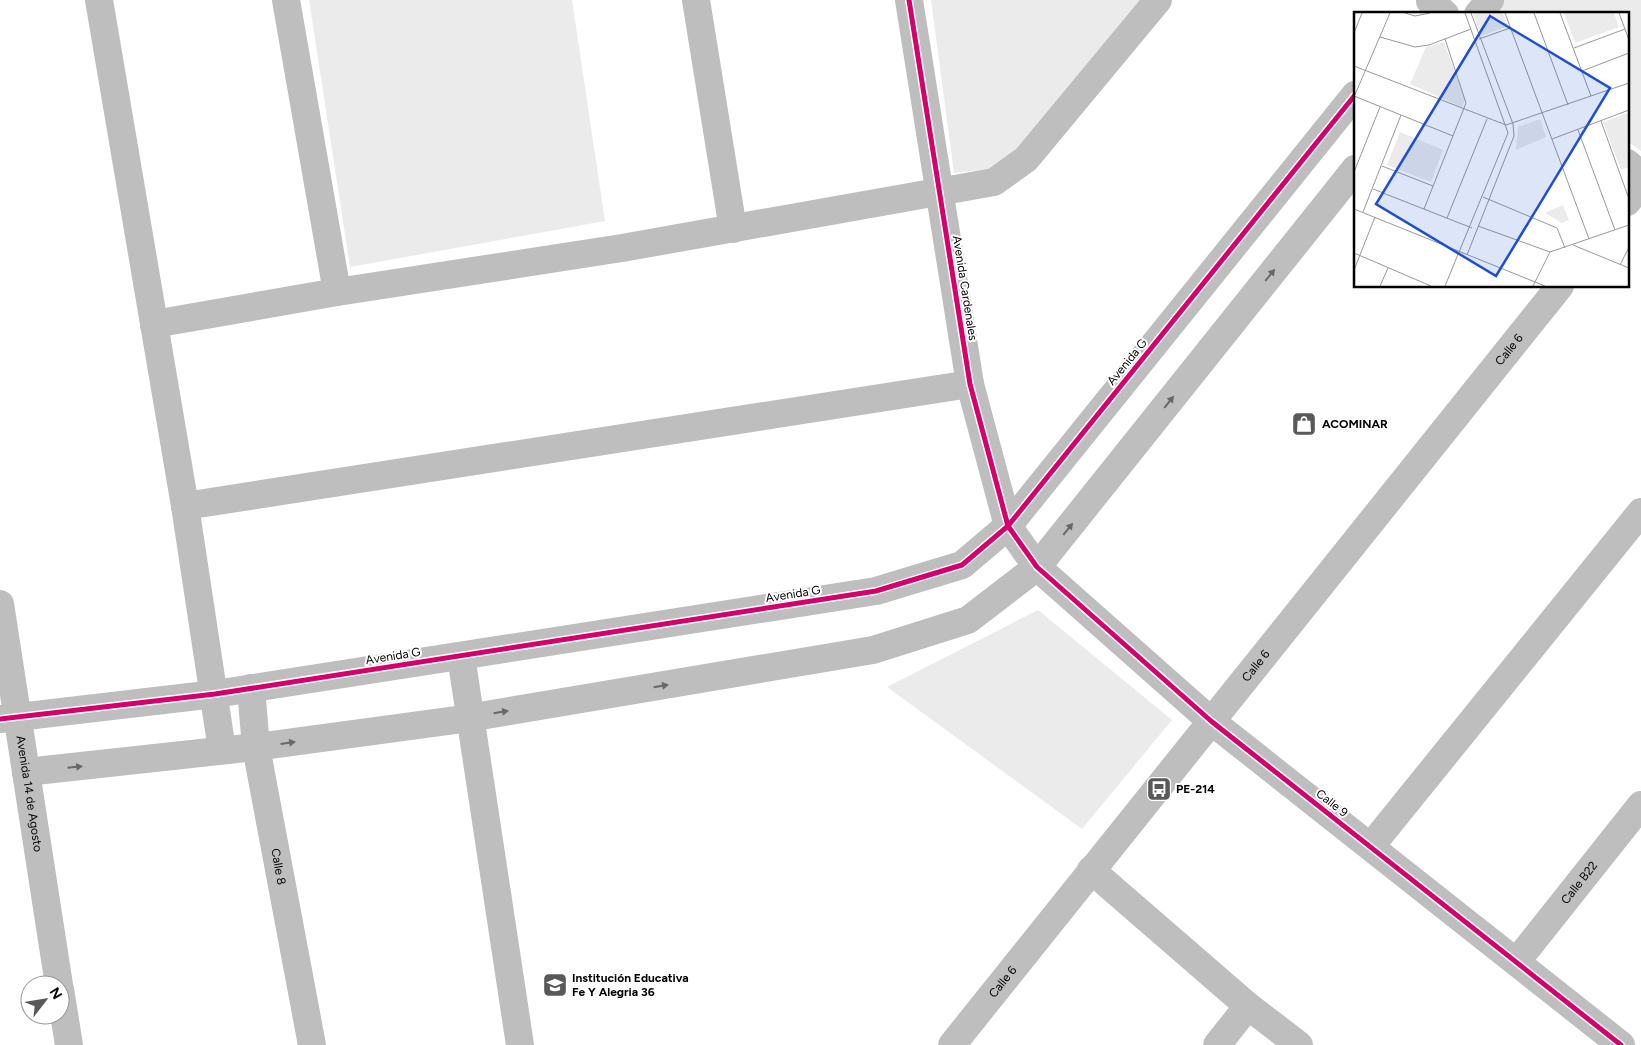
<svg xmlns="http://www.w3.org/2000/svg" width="1641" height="1045" viewBox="0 0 1641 1045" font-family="Figtree,sans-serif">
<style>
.green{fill:#ebebeb}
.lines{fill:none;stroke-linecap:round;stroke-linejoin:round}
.minor{stroke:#bebebe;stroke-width:28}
.cycleway-casing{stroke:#fff;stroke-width:8}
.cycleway{stroke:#d6006c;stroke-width:5}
.oneway{fill:#686868}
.labels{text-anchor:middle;stroke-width:4;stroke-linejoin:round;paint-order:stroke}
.street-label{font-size:12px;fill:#000;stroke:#fff}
.poi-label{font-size:12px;font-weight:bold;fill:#000;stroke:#fff;text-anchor:start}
.inset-road{fill:none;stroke:#999;stroke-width:1}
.view{fill:#1d4ed8;fill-opacity:0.15;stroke:#1d4ed8;stroke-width:2.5}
.inset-edge{fill:none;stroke:#000;stroke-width:2.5}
</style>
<rect width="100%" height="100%" fill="#fff"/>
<!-- green -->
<path class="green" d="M309 0H572L605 221 350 267Z
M931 0H1142L1006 167 954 173Z
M1500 0H1641V151L1627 141V14H1489Z
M1038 610 1172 720 1082 829 887 687Z"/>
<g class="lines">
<!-- minor -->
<g class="minor">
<path d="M99 0 185 506 222 750"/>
<path d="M286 0 337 292"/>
<path d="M696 0 733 229"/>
<path d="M909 0 970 384 1008 526 1037 567 1211 721 1621 1045"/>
<path d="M1430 1 1445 14"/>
<path d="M1478 14 1490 0"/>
<path d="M1627 163 1641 175"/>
<path d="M1627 202 1641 185"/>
<path d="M154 324 337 292 622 248 994 182 1026 159 1158 0"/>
<path d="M185 506 970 384"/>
<path id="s1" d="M0 604 59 985"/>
<path d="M461 656 520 1045"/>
<path id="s2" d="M251 688 256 747 312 1045"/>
<path d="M0 719 215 694 876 591 962 565 1008 526 1355 95"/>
<path d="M26 772 256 747 456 720 873 650 968 620 1037 567 1355 169"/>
<path d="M1371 846 1641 512"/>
<path d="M1091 870 1248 1006 1299 1045"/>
<path id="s3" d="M1517 961 1641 805"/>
<path d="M60 989 69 1045"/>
<path id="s4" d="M952 1045 1560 286"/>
<path d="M1217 1045 1248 1006"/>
</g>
<defs>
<path id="cycleway" d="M909 0 970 384 1008 526 1037 567 1211 721 1621 1045
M0 719 215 694 876 591 962 565 1008 526 1355 95"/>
</defs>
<!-- cycleway casing -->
<use href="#cycleway" class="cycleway-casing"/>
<!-- cycleway -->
<use href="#cycleway" class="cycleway"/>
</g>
<!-- one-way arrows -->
<defs><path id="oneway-solid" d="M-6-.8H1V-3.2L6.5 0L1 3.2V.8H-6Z" transform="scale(1.25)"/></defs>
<g class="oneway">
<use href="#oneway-solid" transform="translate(1270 275) rotate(-51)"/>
<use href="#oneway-solid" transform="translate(1169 402) rotate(-51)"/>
<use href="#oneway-solid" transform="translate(1068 529) rotate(-51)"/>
<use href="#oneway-solid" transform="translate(661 686) rotate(-9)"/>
<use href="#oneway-solid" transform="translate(501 712) rotate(-9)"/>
<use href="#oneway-solid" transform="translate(288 743) rotate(-8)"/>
<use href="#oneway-solid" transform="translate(75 767) rotate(-6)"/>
</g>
<!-- icons -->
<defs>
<symbol id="shop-square" viewBox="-11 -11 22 22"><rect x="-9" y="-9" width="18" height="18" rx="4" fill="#595959" stroke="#fff"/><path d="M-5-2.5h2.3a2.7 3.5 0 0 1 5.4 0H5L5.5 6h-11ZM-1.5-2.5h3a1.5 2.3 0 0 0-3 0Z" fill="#fff"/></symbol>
<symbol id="bus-square" viewBox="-11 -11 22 22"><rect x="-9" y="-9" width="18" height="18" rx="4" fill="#595959" stroke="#fff"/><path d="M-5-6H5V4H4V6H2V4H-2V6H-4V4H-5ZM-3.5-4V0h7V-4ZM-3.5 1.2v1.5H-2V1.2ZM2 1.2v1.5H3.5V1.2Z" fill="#fff"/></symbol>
<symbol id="school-square" viewBox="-11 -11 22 22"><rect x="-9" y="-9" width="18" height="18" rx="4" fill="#595959" stroke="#fff"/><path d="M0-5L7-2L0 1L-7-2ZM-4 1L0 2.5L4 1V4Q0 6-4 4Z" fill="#fff"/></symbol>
</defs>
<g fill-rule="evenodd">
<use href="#shop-square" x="1290" y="410" width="28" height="28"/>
<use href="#bus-square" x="1145" y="775" width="28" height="28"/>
<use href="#school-square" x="541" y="971" width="28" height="28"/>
</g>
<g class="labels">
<!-- street labels -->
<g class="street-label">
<text transform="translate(965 288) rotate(81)" y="4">Avenida Cardenales</text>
<text dy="4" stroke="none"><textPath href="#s4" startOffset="891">Calle 6</textPath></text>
<text transform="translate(1127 362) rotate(-51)" y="4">Avenida G</text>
<text transform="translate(793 594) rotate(-9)" y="4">Avenida G</text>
<text transform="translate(393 656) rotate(-9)" y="4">Avenida G</text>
<text dy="4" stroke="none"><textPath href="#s4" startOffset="486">Calle 6</textPath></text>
<text dy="4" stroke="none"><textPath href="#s1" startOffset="192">Avenida 14 de Agosto</textPath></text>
<text transform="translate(1332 803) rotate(38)" y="4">Calle 9</text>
<text dy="4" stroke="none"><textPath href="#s2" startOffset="181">Calle 8</textPath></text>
<text dy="4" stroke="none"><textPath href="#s3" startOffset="100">Calle B22</textPath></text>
<text dy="4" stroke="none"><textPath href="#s4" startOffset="81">Calle 6</textPath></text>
</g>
<!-- poi labels -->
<g class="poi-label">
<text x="1322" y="428">ACOMINAR</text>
<text x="1176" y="793">PE-214</text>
<text x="572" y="982">Institución Educativa<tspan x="572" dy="14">Fe Y Alegria 36</tspan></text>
</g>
</g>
<!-- overview -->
<g transform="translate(1354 12)">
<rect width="275" height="275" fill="#fff"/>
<path d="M119 1H149L154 14 127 24ZM210 1H260L265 15 221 31ZM90 30 111 88 108 95 56 72 72 35ZM274 101 275 155 267 158 249 110ZM186 107 192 125 162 138 164 115ZM46 120 89 138 77 170 33 153ZM209 193 215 208 208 211 191 201Z" fill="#ebebeb"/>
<path class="inset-road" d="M51 1 61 4 76 1M151 1 235 227M180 1 214 93M206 1 237 84M265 1 275 28M0 21 8 1M26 25 61 35 75 33 117 17M125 27 156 16M220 36 271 17M0 54 152 113 275 71M228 59 275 41M0 84 99 124M0 85 36 1M247 109 275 187M224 118 261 218M198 127 275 98M28 154 79 174M0 160 26 95M19 177 118 216M129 185 203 216 211 236M0 197 191 274M70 197 112 91 91 27M9 200 47 103M93 206 133 107M124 214 196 240 275 213M219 233 275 256M0 241 77 274M113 243 160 124 159 112 117 1M266 253 275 235M0 258 21 205M26 274 34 256M91 274 154 121 111 1M179 274 196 240"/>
<path class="view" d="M136 4 256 76 142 264 22 192Z"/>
<rect width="275" height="275" class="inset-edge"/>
</g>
<!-- north arrow -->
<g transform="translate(45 1000) rotate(59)"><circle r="24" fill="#ffffff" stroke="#999999"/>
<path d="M0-4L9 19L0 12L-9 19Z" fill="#595959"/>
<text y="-8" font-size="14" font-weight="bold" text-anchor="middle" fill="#000000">N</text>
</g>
</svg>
